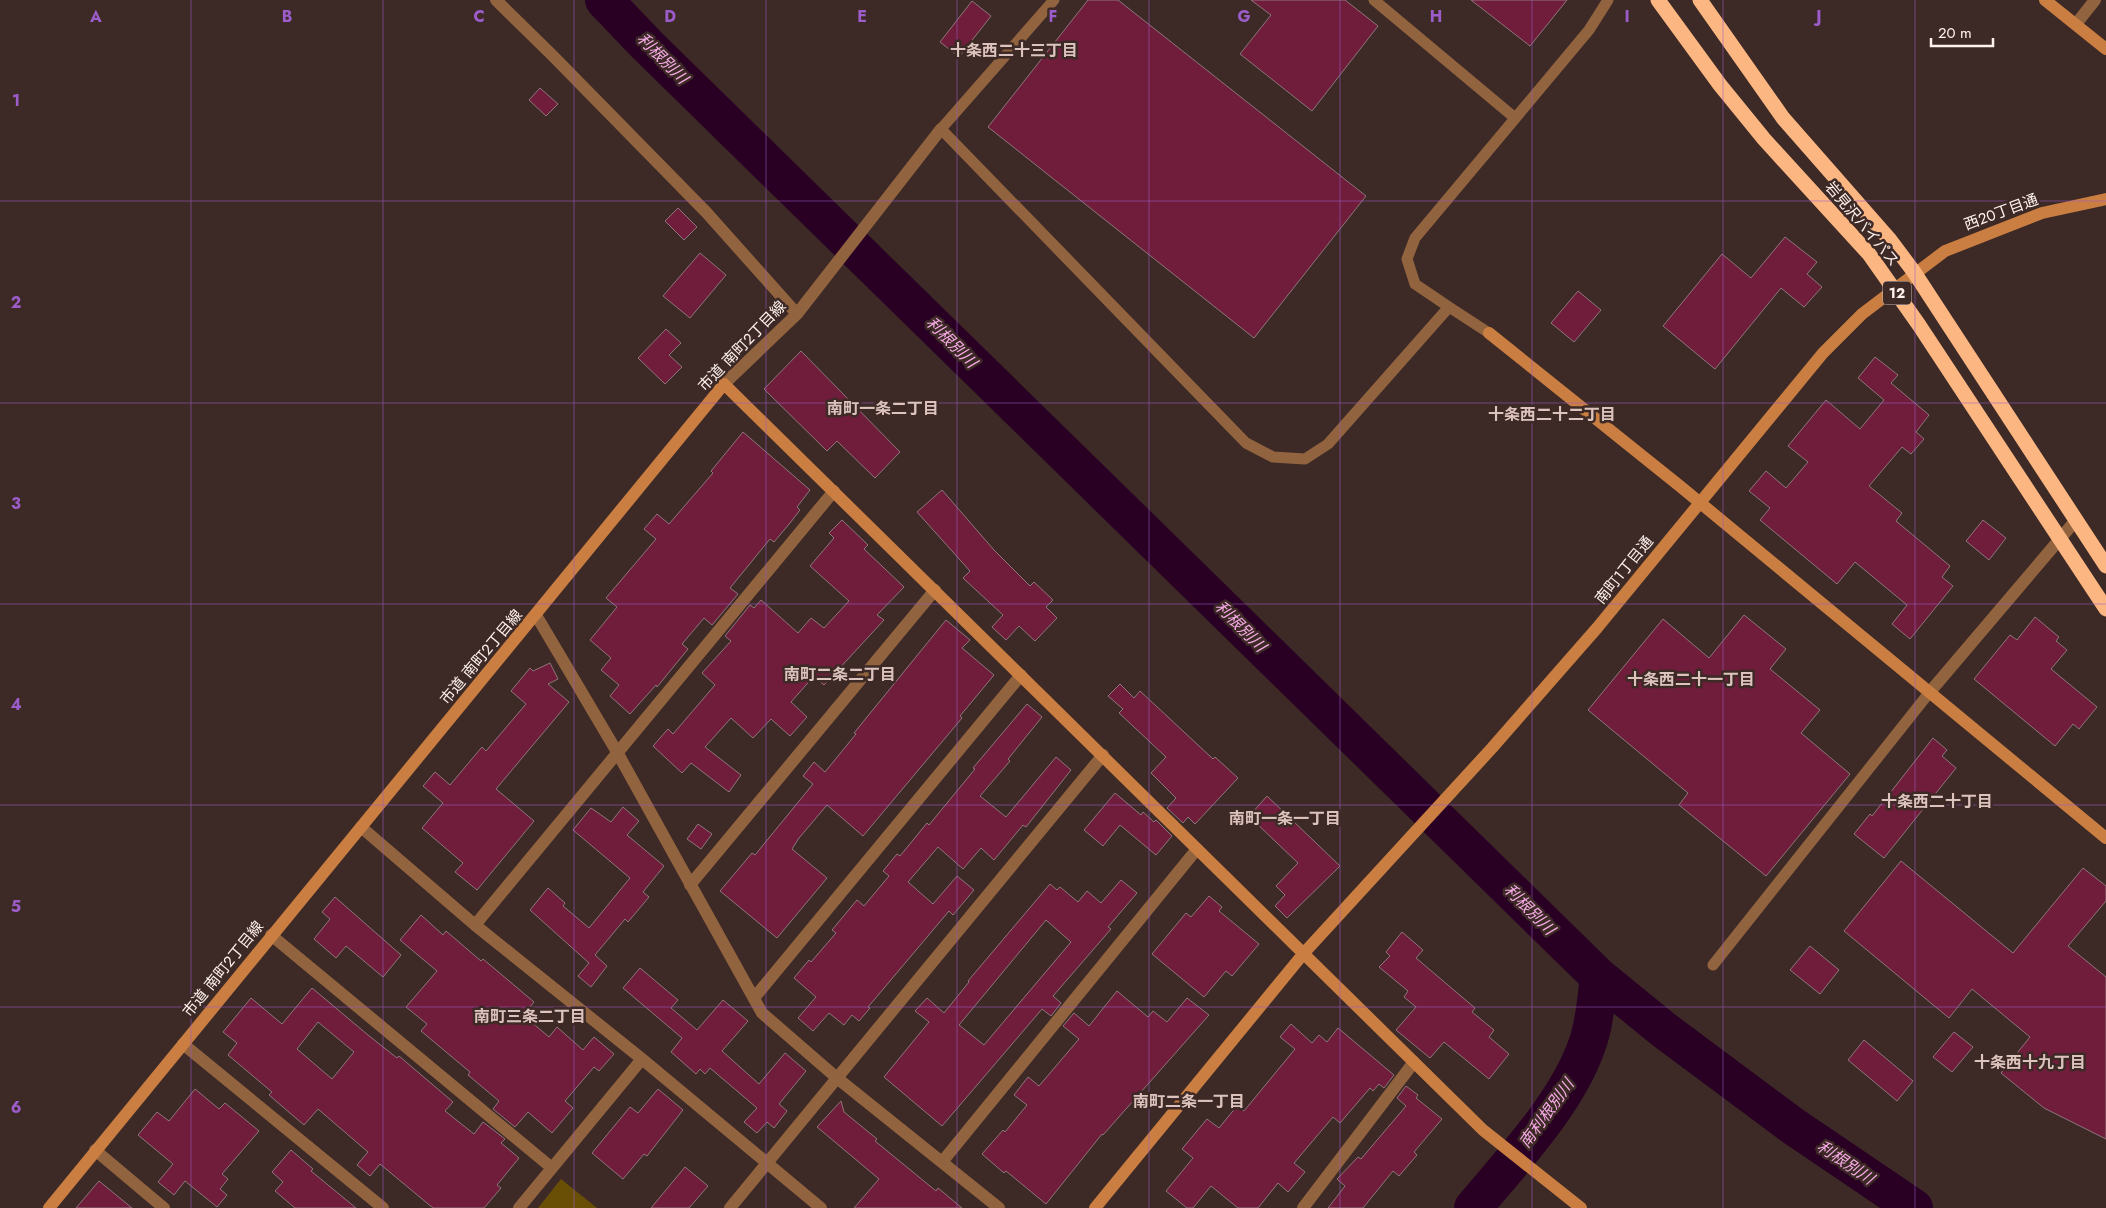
<svg xmlns="http://www.w3.org/2000/svg" width="2106" height="1208" viewBox="0 0 2106 1208" font-family="Jost,'Noto Sans JP',sans-serif">
<style>
.green{fill:#694e06}
.lines{fill:none;stroke-linecap:round;stroke-linejoin:round}
.river{stroke:#290024;stroke-width:38}
.building{fill:#701d3c;stroke:#8d767b;fill-rule:evenodd}
.lane{stroke:#92633f;stroke-width:11}
.street{stroke:#92633f;stroke-width:12}
.secondary{stroke:#ca7e41;stroke-width:12}
.highway{stroke:#fcb681;stroke-width:15}
.grid{fill:none;stroke:#9c5dcb;stroke-width:1;stroke-opacity:0.55}
.labels{text-anchor:middle;stroke-width:5;stroke-linejoin:round;paint-order:stroke}
.shield{fill:#3d2a26;stroke:#c4b5b2;stroke-width:1}
.shield-label{font-size:14px;font-weight:bold;fill:#fef1ee}
.street-label{font-size:15px;fill:#fef1ee;stroke:#3d2a26}
.neighbourhood-label{font-size:16px;font-weight:bold;fill:#ddc3be;stroke:#3d2a26}
.water-label{font-size:16px;font-style:italic;fill:#f9ace9;stroke:#3d2a26}
.grid-label{font-size:16px;text-anchor:middle;font-weight:bold;fill:#9c5dcb;stroke:#3d2a26;stroke-width:5;stroke-linejoin:round;paint-order:stroke}
</style>
<rect width="100%" height="100%" fill="#3d2a26"/>
<!-- green -->
<path class="green" d="M561 1179 597 1208H538Z"/>
<g class="lines">
<!-- river -->
<path class="river" d="M604 0 647 45 1599 977 1664 1030 1793 1126 1914 1208
M1473 1208C1512 1161 1567 1103 1587 1045 1595 1023 1596 1000 1599 977"/>
</g>
<!-- building -->
<path class="building" d="M1088 0H1118L1366 196 1254 338 988 127Z
M1251 0H1345L1378 26 1312 111 1240 54 1271 15Z
M1471 0H1567L1530 46Z
M972 1 991 16 959 57 940 42Z
M540 88 558 104 546 116 529 100Z
M678 208 697 227 684 240 665 221Z
M1785 237 1817 262 1807 274 1822 287 1804 307 1781 288 1715 369 1663 326 1722 254 1751 278Z
M700 253 726 275 690 318 663 296Z
M1578 291 1601 310 1574 342 1551 323Z
M666 329 681 343 669 355 682 367 665 384 638 358Z
M801 351 900 452 875 478 837 441 827 451 764 389Z
M1875 357 1898 375 1891 383 1929 415 1916 432 1924 439 1911 454 1902 447 1869 486 1902 513 1896 521 1950 566 1942 577 1953 586 1910 639 1892 624 1907 605 1855 562 1837 584 1760 520 1770 508 1749 491 1766 471 1786 488 1808 462 1788 446 1826 400 1860 429 1884 400 1858 378Z
M743 432 810 490 797 507 800 510 790 523 774 542 770 539 730 588 738 594 712 625 704 618 682 644 688 649 657 687 656 685 630 714 610 696 619 685 601 670 611 658 590 640 617 607 606 598 656 539 644 529 657 514 669 524 713 473 711 471Z
M942 490 994 550 1030 586 1034 582 1053 600 1046 607 1057 618 1035 641 1019 626 1006 640 992 627 1003 615 963 578 970 571 917 512Z
M842 520 868 545 864 549 904 587 877 615 884 620 824 685 814 676 791 702 807 717 790 736 771 719 753 738 731 718 705 747 741 775 729 792 691 763 682 773 653 746 668 729 673 734 715 685 702 673 731 641 725 636 750 605 754 608 761 600 798 633 811 618 824 628 849 601 810 566 834 538 829 533Z
M1983 520 2006 538 1989 560 1966 541Z
M1744 615 1786 649 1770 669 1820 710 1801 733 1850 774 1766 876 1679 805 1688 793 1588 710 1663 619 1709 658Z
M2035 617 2059 637 2056 641 2067 650 2051 669 2097 707 2079 729 2073 724 2055 746 1974 679 2010 635 2017 640Z
M946 620 970 640 962 648 994 675 960 716 962 718 863 836 827 805 799 838 792 849 827 878 777 938 720 891 752 853 755 855 813 784 803 776 814 762 825 772 856 734 854 733Z
M550 663 558 679 548 684 569 702 496 789 534 821 477 890 455 872 463 863 422 828 443 803 423 786 435 772 450 785 482 747 486 751 526 704 511 691 530 668 533 671Z
M1120 684 1134 698 1140 691 1213 759 1215 757 1238 778 1195 824 1188 817 1183 823 1167 808 1176 798 1151 773 1166 757 1119 713 1123 709 1108 696Z
M1027 704 1042 717 1008 759 1010 761 980 796 1006 817 1056 757 1071 770 1026 827 1023 825 994 860 981 848 963 869 938 847 908 882 933 904 957 876 974 890 953 915 949 911 868 1007 870 1008 859 1021 852 1015 844 1025 829 1013 813 1031 798 1018 816 997 794 978 809 960 811 962 836 933 832 930 857 900 864 906 889 876 883 871 897 854 900 856 927 823 929 825 975 769 973 768Z
M1933 738 1947 750 1942 756 1956 768 1884 858 1854 834 1870 814 1872 816Z
M1115 793 1141 815 1143 812 1154 822 1156 820 1172 836 1156 855 1120 825 1103 846 1084 830Z
M1267 796 1340 866 1287 918 1275 906 1285 895 1276 886 1298 863 1254 821 1258 818 1252 813Z
M623 807 639 821 627 835 664 866 643 892 649 897 628 922 625 919 595 955 607 966 591 987 578 976 589 963 530 910 548 888 565 903 563 906 589 928 630 878 573 830 591 808 611 822Z
M698 824 712 834 701 849 687 839Z
M1901 861 2013 953 2083 868 2106 886V901L2068 946 2106 977V1139L2044 1108 2001 1073 2030 1037 1972 989 1949 1018 1844 931Z
M1121 880 1137 893 1108 927 1111 929 1053 996 1061 1003 1051 1016 1042 1009 942 1126 884 1077 929 1022 915 1011 927 998 944 1013 969 982 968 981 1050 884 1057 890 1060 887 1078 902 1087 891 1101 903ZM1046 920 1071 942 984 1045 959 1025Z
M1209 896 1222 907 1219 911 1259 944 1232 976 1226 971 1204 997 1152 954 1186 913 1191 917Z
M335 897 401 955 383 977 346 946 336 958 314 939 330 919 322 912Z
M421 915 443 935 446 931 481 961 483 959 534 1002 523 1015 549 1037 557 1027 583 1050 594 1037 614 1054 599 1071 594 1067 565 1101 573 1108 552 1133 528 1112 515 1127 493 1109 499 1101 468 1075 470 1072 421 1031 427 1024 406 1007 437 971 400 940Z
M1402 932 1423 950 1416 958 1475 1008 1472 1012 1494 1030 1489 1037 1509 1054 1489 1079 1444 1042 1430 1058 1396 1030 1416 1007 1404 997 1408 991 1379 967 1390 956 1386 952Z
M1810 946 1839 970 1820 994 1790 970Z
M640 968 678 1000 671 1008 697 1030 723 1000 748 1021 722 1051 759 1084 785 1053 806 1071 779 1104 787 1111 774 1128 767 1122 757 1133 744 1122 757 1108 710 1068 705 1074 700 1069 696 1074 671 1052 682 1038 623 988Z
M312 988 368 1035 397 1058 399 1056 453 1102 445 1111 474 1134 483 1122 505 1139 501 1143 519 1158 497 1185 501 1188 484 1208H433L380 1164 370 1176 357 1165 368 1152 318 1109 304 1125 269 1095 272 1092 228 1055 237 1043 223 1032 251 998 282 1024ZM318 1022 354 1052 332 1079 297 1049Z
M1117 991 1148 1017 1153 1011 1167 1022 1187 998 1209 1015 1103 1135 1102 1134 1046 1204 1006 1171 1004 1173 982 1154 1003 1130 1005 1132 1027 1105 1014 1095 1028 1077 1039 1086 1079 1039 1063 1026 1074 1013 1089 1026Z
M1291 1024 1312 1043 1319 1035 1327 1042 1338 1028 1394 1075 1384 1088 1379 1084 1373 1091 1370 1088 1340 1123 1333 1117 1294 1163 1305 1172 1288 1192 1278 1183 1258 1208H1238L1211 1186 1193 1208H1187L1166 1191 1193 1158 1182 1149 1207 1119 1219 1128 1237 1106 1244 1111 1295 1049 1280 1037Z
M1954 1032 1973 1047 1952 1072 1933 1057Z
M1864 1040 1913 1081 1897 1101 1848 1060Z
M1406 1086 1418 1095 1416 1098 1442 1119 1414 1152 1417 1155 1399 1176 1393 1171 1363 1208H1328L1345 1186 1337 1179 1358 1157 1361 1159 1406 1106 1397 1098Z
M195 1089 219 1109 225 1103 259 1131 222 1174 228 1179 220 1189 227 1195 217 1207 185 1181 174 1195 158 1182 173 1164 138 1135 157 1112 169 1121Z
M658 1089 683 1110 647 1156 644 1154 623 1179 592 1153 630 1107 638 1113Z
M841 1101 844 1112 877 1139 875 1141 936 1191 938 1188 962 1208H854L879 1179 817 1127Z
M291 1150 313 1169 311 1171 356 1208H295L275 1191 283 1182 272 1172Z
M685 1167 708 1186 689 1208H651Z
M99 1181 132 1208H76Z"/>
<g class="lines">
<!-- lane -->
<path class="lane" d="M1054 0 941 129 1246 443 1273 457 1305 459 1328 444 1449 307 1489 333
M1374 0 1515 118
M1449 307 1415 284 1407 259 1415 238 1589 30 1608 0
M1713 965 1929 693"/>
<!-- street -->
<path class="street" d="M496 0 553 56 706 212 797 314
M2076 24 2095 0
M724 384 797 314 941 129
M536 615 617 752 762 1013 837 1078 999 1208
M1929 693 2076 520
M361 827 475 925 642 1059 821 1208
M690 885 935 590
M475 925 834 491
M271 935 552 1168
M754 998 1021 675
M183 1044 383 1208
M95 1150 164 1208
M942 1162 1197 849
M519 1208 642 1059
M730 1208 1103 755
M1303 1208 1414 1062"/>
<!-- secondary -->
<path class="secondary" d="M2045 0 2106 49
M1489 333 1681 487 2106 838
M49 1208 724 384 1483 1130 1581 1208
M1095 1208 1304 953 1492 748 1597 628 1823 353 1862 314 1945 251 2042 213 2106 199"/>
<!-- highway -->
<path class="highway" d="M1658 0 1720 85 1764 139 1869 254 1919 325 2106 609
M1700 0 1783 118 1890 240 1914 272 2106 566"/>
</g>
<!-- grid -->
<path class="grid" d="M191 0V1208M383 0V1208M574 0V1208M766 0V1208M957 0V1208M1149 0V1208M1340 0V1208M1532 0V1208M1723 0V1208M1915 0V1208M0 201H2106M0 403H2106M0 604H2106M0 805H2106M0 1007H2106"/>
<g class="labels">
<!-- shield labels -->
<rect class="shield" x="1883" y="281.5" width="28" height="23" rx="4"/>
<g class="shield-label">
<text x="1897" y="298">12</text>
</g>
<!-- street labels -->
<g class="street-label">
<text transform="translate(2001 212) rotate(-20)" y="5">西20丁目通</text>
<text transform="translate(1862 224) rotate(50)" y="5">岩見沢バイパス</text>
<text transform="translate(742 346) rotate(-46)" y="5">市道 南町2丁目線</text>
<text transform="translate(1624 570) rotate(-51)" y="5">南町1丁目通</text>
<text transform="translate(481 657) rotate(-50)" y="5">市道 南町2丁目線</text>
<text transform="translate(223 969) rotate(-51)" y="5">市道 南町2丁目線</text>
</g>
<!-- neighbourhood labels -->
<g class="neighbourhood-label">
<text x="1014" y="56">十条西二十三丁目</text>
<text x="883" y="414">南町一条二丁目</text>
<text x="1552" y="420">十条西二十二丁目</text>
<text x="840" y="680">南町二条二丁目</text>
<text x="1691" y="685">十条西二十一丁目</text>
<text x="1937" y="807">十条西二十丁目</text>
<text x="1285" y="824">南町一条一丁目</text>
<text x="530" y="1022">南町三条二丁目</text>
<text x="2030" y="1068">十条西十九丁目</text>
<text x="1189" y="1107">南町二条一丁目</text>
</g>
<!-- water labels -->
<g class="water-label">
<text transform="translate(663 58) rotate(45)" y="6">利根別川</text>
<text transform="translate(952 342) rotate(45)" y="6">利根別川</text>
<text transform="translate(1241 626) rotate(45)" y="6">利根別川</text>
<text transform="translate(1530 909) rotate(45)" y="6">利根別川</text>
<text transform="translate(1546 1113) rotate(-54)" y="6">南利根別川</text>
<text transform="translate(1846 1162) rotate(34)" y="6">利根別川</text>
</g>
</g>
<g class="grid-label">
<text x="96" y="22">A</text>
<text x="287" y="22">B</text>
<text x="479" y="22">C</text>
<text x="670" y="22">D</text>
<text x="862" y="22">E</text>
<text x="1053" y="22">F</text>
<text x="1244" y="22">G</text>
<text x="1436" y="22">H</text>
<text x="1627" y="22">I</text>
<text x="1819" y="22">J</text>
<text x="16" y="106">1</text>
<text x="16" y="308">2</text>
<text x="16" y="509">3</text>
<text x="16" y="710">4</text>
<text x="16" y="912">5</text>
<text x="16" y="1113">6</text>
</g>
<!-- scale -->
<path d="M1931 38v8h62v-8" fill="none" stroke="#fef1ee" stroke-width="2.5"/>
<text x="1938" y="38" font-size="15" fill="#fef1ee" stroke="#3d2a26" stroke-width="4" paint-order="stroke">20 m</text>
</svg>
